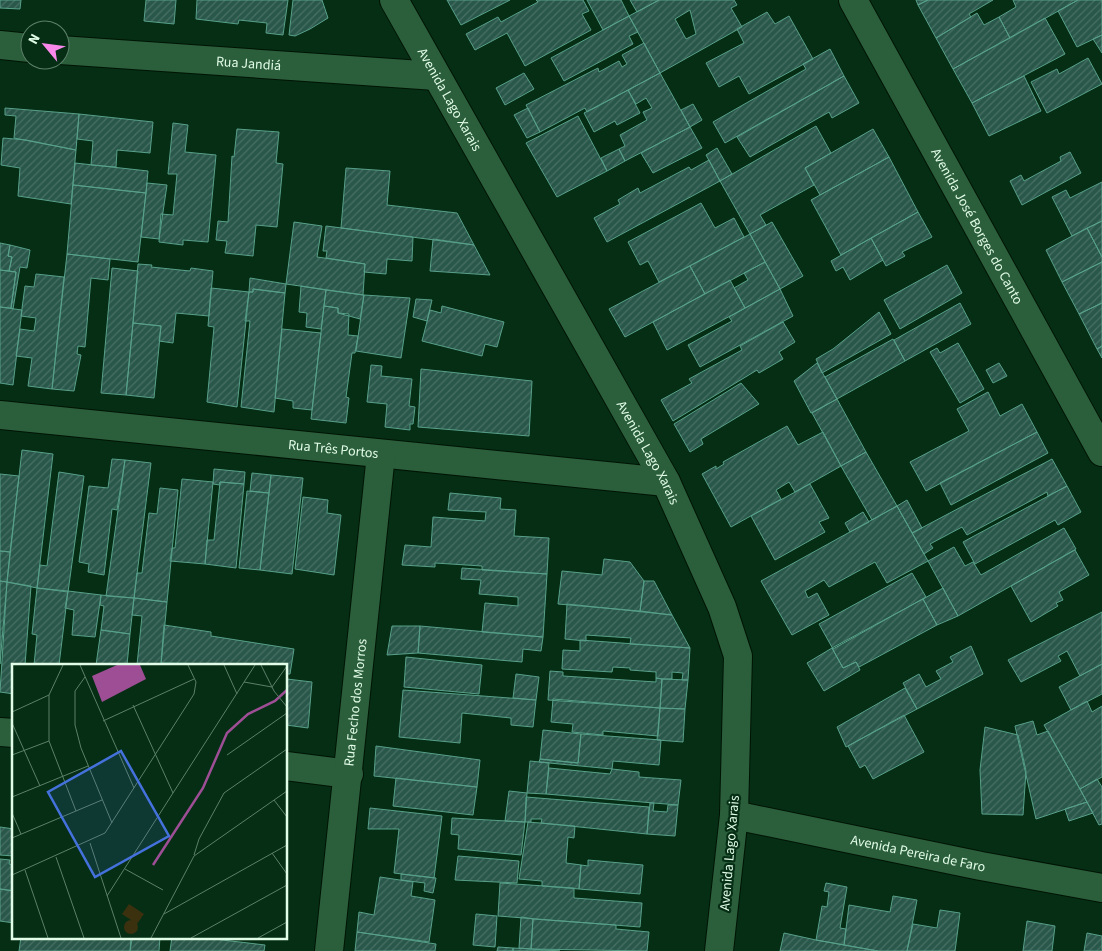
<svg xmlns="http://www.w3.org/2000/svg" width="1102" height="951" viewBox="0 0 1102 951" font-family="'Source Sans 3',sans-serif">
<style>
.building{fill:url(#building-hatch);stroke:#58a08a;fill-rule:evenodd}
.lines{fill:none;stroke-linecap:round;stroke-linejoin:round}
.minor-casing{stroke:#001404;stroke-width:30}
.minor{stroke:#2b5e3b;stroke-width:28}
.labels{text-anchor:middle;stroke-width:4.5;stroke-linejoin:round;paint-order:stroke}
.street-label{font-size:14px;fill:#e1fce7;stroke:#052e15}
.inset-river{fill:none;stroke:#9e4e95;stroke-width:2.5}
.inset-road{fill:none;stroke:#5d8069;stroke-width:1}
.view{fill:#4471db;fill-opacity:0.15;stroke:#4471db;stroke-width:2.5}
.inset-edge{fill:none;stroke:#e1fce7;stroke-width:2.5}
</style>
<defs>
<pattern id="building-hatch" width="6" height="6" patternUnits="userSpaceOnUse" patternTransform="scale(1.25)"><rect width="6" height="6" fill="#29574a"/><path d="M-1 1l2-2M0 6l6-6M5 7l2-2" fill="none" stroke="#487064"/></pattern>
</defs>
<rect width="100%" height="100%" fill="#052e15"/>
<!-- building -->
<path class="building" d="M0 0H21L20 9 0 8Z
M146 0H176L174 24 144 21Z
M197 0H288L283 35 266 33 267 23 239 20 238 24 196 19Z
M293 0H322L328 18 310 29 295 36 289 35Z
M447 0H510L461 25Z
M536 0H583L589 11 582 14 591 30 525 66 507 33 475 50 466 34 498 17 501 22 538 2Z
M587 0H621L629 16 603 30Z
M630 0H659L637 12Z
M659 0H734L737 5 731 8 742 27 660 73 629 16ZM690 10 696 34 686 39 675 19Z
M916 0H928L918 5Z
M928 0H993L969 14 971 17 936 38 918 5Z
M1013 0H1078L1010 38 999 17 1016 7Z
M1078 0H1102V35L1077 47 1058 11Z
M767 12 775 24 789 16 813 59 749 94 739 76 719 87 706 63 744 43 737 29Z
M977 13 984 25 999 17 1010 38 953 69 936 38Z
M629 16 638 32 629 36 633 44 564 81 551 58Z
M1045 18 1065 54 972 103 953 69Z
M1102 35V53L1093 39Z
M644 43 660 73 587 112 585 108 540 132 526 105 598 68 599 72 619 61 622 67 627 64 622 55Z
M830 49 844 76 725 143 713 122 806 69 803 64Z
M1088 58 1102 84 1047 113 1031 82 1057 69 1059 74Z
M524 73 534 89 505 105 496 88Z
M660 73 690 127 625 161 619 149 625 146 620 135 647 120 643 112 652 108 646 98 636 104 628 90Z
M844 76 859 103 832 118 829 112 750 157 737 137Z
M1024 76 1041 111 989 136 972 103Z
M628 90 640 113 617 125 615 121 594 132 584 113Z
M693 104 702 120 690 127 681 110Z
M5 108 79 114 76 150 14 138 16 116 5 115Z
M528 108 540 132 527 138 514 115Z
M79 114 153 122 150 153 117 150 116 167 91 165 93 141 77 139Z
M578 116 607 171 557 197 526 143Z
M173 123 188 125 185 152 216 155 208 242 183 240V245L159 242 161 214 173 215 177 174H168Z
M816 126 831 153 805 168 814 185 760 215 766 225 750 234 720 181Z
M690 127 702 148 653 173 641 153Z
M237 129 279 132 276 163 283 164 277 227 256 225 253 256 225 253 227 241 216 240 218 221 228 222 232 156 234 157Z
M873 129 889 157 820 195 805 168Z
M3 138 26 140 76 150 71 204 18 196 20 168 1 165Z
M717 148 732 174 720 181 706 155Z
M619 149 625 161 607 171 601 158Z
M1070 152 1081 173 1022 205 1010 181 1021 175 1024 181 1061 161 1060 157Z
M889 157 918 212 841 255 811 200Z
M709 160 720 181 607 242 594 218 620 204 618 200 638 188 640 193 689 167 691 170Z
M75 163 148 171 146 193 73 185Z
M346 168 390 171 387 205 457 213 474 245 341 228Z
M1102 182V221L1072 236 1052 197 1066 190 1070 198Z
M147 183 167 185 159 239 141 237Z
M73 185 146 193 138 262 67 254Z
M701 203 715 228 734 218 744 237 659 282 648 261 640 265 628 242Z
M918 212 932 237 902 252 905 256 886 266 871 238Z
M1102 221V257L1087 228Z
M294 222 322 226 317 257 365 264 363 295 286 284Z
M772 222 803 276 780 289 750 234Z
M326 226 413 237 412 261 387 259 386 274 364 272 365 264 326 258 327 251H323Z
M1087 228 1102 257V262L1062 282 1046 250Z
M750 234 765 262 705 294 690 266Z
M871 238 883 260 850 280 843 267 836 271 831 261Z
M433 239 474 245 490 275 430 271Z
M0 243 10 245 8 256 12 257 9 271 0 270Z
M10 245 30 250 27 268 20 267 13 309 11 308 16 272 9 271 12 257 8 256Z
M67 254 110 259 108 280 91 278 85 347 78 346 77 354 81 355 74 391 52 389Z
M765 262 780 289 745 308 734 288 748 280 744 273Z
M1102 262V303L1079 314 1062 282Z
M138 264 152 265 151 267 190 271 191 268 213 271 209 316 176 313 173 343 159 341 161 326 133 323Z
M947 265 962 293 900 329 884 300Z
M690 266 705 294 625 337 609 309Z
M112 268 138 271 126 395 101 393Z
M0 270 16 272 11 308 0 307Z
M36 274 64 277 52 389 28 386 32 358 16 356 20 329 34 331 36 318 21 316 25 286 34 287Z
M250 278 286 284 285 293 253 289V292H249Z
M730 280 745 308 667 350 653 322Z
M301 286 326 290 321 329 306 327 307 313 299 312Z
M211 288 249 292 237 407 207 402 214 327 208 326Z
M253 289 285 293 274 412 241 407 250 321H245L249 292H253Z
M780 289 793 316 700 367 688 345 732 321 729 317Z
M326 290 364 295 360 319 338 313V308L324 306Z
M364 295 410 298 401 358 356 351Z
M416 299 432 300 427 321 413 317Z
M960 303 971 324 905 361 894 340Z
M1102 303V346L1097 349 1079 314Z
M324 306 338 308V313L349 314 348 335 358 336 355 353H352L346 397 349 398 346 423 311 419Z
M442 306 504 322 497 347 485 344 482 356 422 341 430 310 441 313Z
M0 307 22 310 13 385 0 383Z
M879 312 891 334 822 373 816 359 833 349Z
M783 322 795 342 779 352 783 359 759 373 757 370 673 421 661 400 692 383 689 379 742 350 740 346Z
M133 323 161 326 154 398 126 395Z
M282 329 321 333 312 410 293 408V401L275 398Z
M893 339 905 361 837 399 825 377Z
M958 343 984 389 960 403 930 352 937 348 940 353Z
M1102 346V358L1097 349Z
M817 363 837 399 811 413 794 381Z
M999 363 1007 376 993 383 986 370Z
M371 365 382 366 381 376 412 379 409 406 415 407 413 424H410V430L385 427 387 404 367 402Z
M421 369 532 381 529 436 418 427Z
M741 383 759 404 701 439 703 444 690 452 674 424Z
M988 392 1000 416 1022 404 1037 432 926 491 910 462 969 431 957 409Z
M837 399 866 452 841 466 812 413Z
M787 426 798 445 823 432 841 466 795 492 789 482 776 490 781 499 731 527 702 474 716 466V469L724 464 723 462Z
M1037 432 1048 453 951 505 940 483Z
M22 450 53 454 37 588 7 582Z
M866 452 897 506 872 520 841 466Z
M112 459 125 460 117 510 112 509 104 575 88 572 89 564 79 562 89 486 108 488Z
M1052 459 1067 486 1048 496 1047 492 967 535 962 527 930 544 933 548 924 554 912 533Z
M125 460 151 463 134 598 106 596Z
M214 469 245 472 244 484 220 482V485L213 484Z
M59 472 84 476 68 592 37 588 40 565 47 566Z
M252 473 271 475 269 493 250 491Z
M0 474 19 476 10 552 0 551Z
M271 475 303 478 292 574 260 570Z
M182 479 213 482 205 564 170 561 172 548H175Z
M220 482 244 484 236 568 205 564 207 540H214Z
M810 484 829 518 819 522 825 532 775 560 751 516Z
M1067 486 1081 512 1058 525 1055 520 975 564 963 542Z
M160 488 178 490 167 602 134 598 137 573H142L149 513 157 514Z
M247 491 269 493 260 570 239 568Z
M450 493 501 498 500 509 516 510 514 536 549 538 547 574 482 570V566L435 563V567L402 565 405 545 431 547 433 517 485 521 486 512 448 510Z
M303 497 328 500 327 513 341 515 334 575 295 569Z
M907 500 922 528 912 533 897 506Z
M897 506 928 561 887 583 875 562 829 587 824 580 805 591 808 598 817 593 829 615 792 635 761 581Z
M863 512 869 522 850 532 845 523Z
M1064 528 1076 549 958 616 928 561 954 547 965 566 973 562 981 575Z
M1075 550 1089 575 1059 592 1063 600 1056 603 1058 606 1031 622 1011 586Z
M0 551 10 552 7 582 0 581Z
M604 559 630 562 644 581 640 611 558 604 562 571 602 575Z
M462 568 547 574 543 637 482 632 485 603 518 606V597L479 594 481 580 461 579Z
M912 573 926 597 833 649 819 624Z
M0 581 7 582 0 664Z
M644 581H654L672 615 640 611Z
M7 582 31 586 25 665H14V694L0 692Z
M37 588 68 591 59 665H34L37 635 32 634Z
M943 588 958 616 937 625 923 599Z
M68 591 101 595 95 637 72 635 74 610 65 608Z
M101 595 134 598 130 634 101 630 104 606 100 605Z
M134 598 167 602 161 665H137L142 616 132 615Z
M923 599 937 625 859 667 856 662 843 668 832 648Z
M567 604 672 615 690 648 630 644 631 638 586 635V641L565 639Z
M1102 612V664L1080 676 1067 651 1058 656 1061 661 1021 682 1008 660Z
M164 625 211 632V636L294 649 290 674H286V665L161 663Z
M392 626H420L418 653 387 655Z
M420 626 543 637 541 651 523 649 522 662 418 653Z
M101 630 130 634 127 665H96Z
M580 640 690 648 688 680H682L683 673 672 672V679H662L656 678V672L630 670V668L613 667 612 672 562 669 563 650 580 651Z
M971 646 983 674 917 709 903 683 919 674 926 687 941 679 936 671 953 662 950 657Z
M832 648 843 668 856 662 860 670 824 691 807 663Z
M406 657 482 665 479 694 404 687Z
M1102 664V694L1071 710 1059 687Z
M550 671 563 672V676L656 682V678L662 679 660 708 548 700Z
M516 674 539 677 536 700 513 698Z
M287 679 312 682 308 728 286 725Z
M662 679 688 680 685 709 660 708Z
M905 688 917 709 846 747 837 727Z
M403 690 536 700 533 727 511 725V718L462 713 460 743 399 737Z
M553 699 660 708 658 736 603 731V735L572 732 573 724 551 722Z
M1087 701 1092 712 1102 706V777L1080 789 1044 725Z
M660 708 685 709 683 742 657 740Z
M904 715 924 752 873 779 865 765 860 768 848 746Z
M1033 721 1037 735 1048 731 1087 802 1036 819 1015 726Z
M985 727 1018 735 1026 771 1023 815 982 814 980 770Z
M543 730 581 734 578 763 540 759Z
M581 734 661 740 659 765 613 761 612 769 539 762 540 759 578 763Z
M376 746 480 760 477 787 374 776Z
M530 761 549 763 546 794 527 793Z
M549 768 610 774 612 769 639 772V777L681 780 678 805 546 794Z
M396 778 477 787 473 815 393 806Z
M1097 779 1102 787V824L1099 825 1080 789Z
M509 791 527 793 525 822 505 821Z
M526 797 649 807 647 834 541 823 542 819H531V822H525Z
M1087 802 1093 813 1069 821 1065 809Z
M650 803H654L653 811 667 812 668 805H678L675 836 647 834Z
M370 808 442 816 434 878 394 873 399 829H368Z
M452 818 525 822 521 855 458 849 459 835 451 834Z
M528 822 575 826 574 838 568 837 566 863 581 865 579 889 542 886V881L519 879Z
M0 827 14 829V856L0 855Z
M458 856 519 861 517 883 455 880Z
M0 859 10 860 9 864 14 865V891L0 889Z
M588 860 643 865 640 894 579 889 581 865 588 866Z
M401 874 436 878 433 893 424 891 425 883 401 880Z
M380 877 413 882 411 896 435 900 429 942 357 932 359 912 374 915Z
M500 883 574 888V898L642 903 640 927 498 916Z
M826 883 847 887 840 928 846 929 844 945 816 940 822 906 827 907 829 892 824 891Z
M0 889 14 891V923L0 921Z
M893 896 917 900 907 951H878L844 945 849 905 890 912Z
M940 910 960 913 955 951H907L913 924 937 928Z
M476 914 497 916 495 947 473 945Z
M521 917 533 919 531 949 519 948Z
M533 919 616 925V929L649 932 647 951 531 949Z
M1027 921 1055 926 1052 951H1023Z
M357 932 436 944 435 951H355Z
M784 933 816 940 878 951H780Z
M1087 933 1102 936V951H1084Z
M21 937H117L132 939 130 951H19Z
M131 937H160L159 951H130Z
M172 937H197L265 945 264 951H170Z
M498 947 513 948V951H497Z
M513 948 531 949 560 951H513Z"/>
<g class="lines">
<defs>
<g id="minor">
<path id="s1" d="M394 0 666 482 722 607 738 656 734 815 719 951"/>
<path id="s2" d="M853 0 1102 452"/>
<path d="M0 45 30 48"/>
<path id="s3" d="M60 50 436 76"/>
<path id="s4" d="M0 415 666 482"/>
<path d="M0 732 14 733"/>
<path d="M286 766 349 774"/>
<path id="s5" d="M734 815 981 866 1102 888"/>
<path id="s6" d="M329 951 381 454"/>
</g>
</defs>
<!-- minor casing -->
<use href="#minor" class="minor-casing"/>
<!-- minor -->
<use href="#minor" class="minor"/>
</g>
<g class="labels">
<!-- street labels -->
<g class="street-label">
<text dy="5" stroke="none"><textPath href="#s3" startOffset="189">Rua Jandiá</textPath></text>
<text dy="5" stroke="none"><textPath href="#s1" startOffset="114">Avenida Lago Xarais</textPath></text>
<text dy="5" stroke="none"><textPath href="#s2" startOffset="258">Avenida José Borges do Canto</textPath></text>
<text dy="5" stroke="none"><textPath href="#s4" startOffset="335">Rua Três Portos</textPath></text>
<text dy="5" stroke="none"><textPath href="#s1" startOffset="519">Avenida Lago Xarais</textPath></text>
<text dy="5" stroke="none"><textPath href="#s6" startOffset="250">Rua Fecho dos Morros</textPath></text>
<text transform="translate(729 853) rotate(-85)" y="5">Avenida Lago Xarais</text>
<text dy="5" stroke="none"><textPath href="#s5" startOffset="188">Avenida Pereira de Faro</textPath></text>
</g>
</g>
<!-- overview -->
<g transform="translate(12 664)">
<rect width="275" height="275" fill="#052e15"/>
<path d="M117 240 132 250 125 260 110 250ZM112 263a7 7 0 1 1 14 0a7 7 0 1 1-14 0Z" fill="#3b310e"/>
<path d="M105 1H128L134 15 90 38 80 12Z" fill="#9e4e95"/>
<path class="inset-river" d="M141 201 191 124 215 69 236 50 263 37 275 26"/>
<path class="inset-road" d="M51 1 37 31V77L64 147M68 1 122 124M212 1 225 30M249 1 262 27 275 43M73 13 63 27V61L69 84 100 159M232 18 260 23 275 2M121 41 161 129M0 48 37 31M91 57 182 15M0 59 28 122M0 91 37 77M215 91 275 49M0 133 76 102M262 136 275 153M0 149 9 170M0 174 90 136M78 179 109 274M260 189 275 210M182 191 187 175 212 129 275 85M44 193 72 274M113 205 151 226M13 206 36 274M0 211 93 169 182 30 184 18 176 1M95 232 243 1M152 250 275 181M139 274 182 192 275 127M179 274 275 221M246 274 275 258"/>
<path class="view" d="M109 87 157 172 83 213 36 128Z"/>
<rect width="275" height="275" class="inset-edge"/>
</g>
<!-- north arrow -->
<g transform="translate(45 45) rotate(299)"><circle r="24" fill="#052e15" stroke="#5d8069"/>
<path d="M0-4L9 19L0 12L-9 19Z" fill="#f888ea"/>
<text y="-8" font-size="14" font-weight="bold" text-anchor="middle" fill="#e1fce7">N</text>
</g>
</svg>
